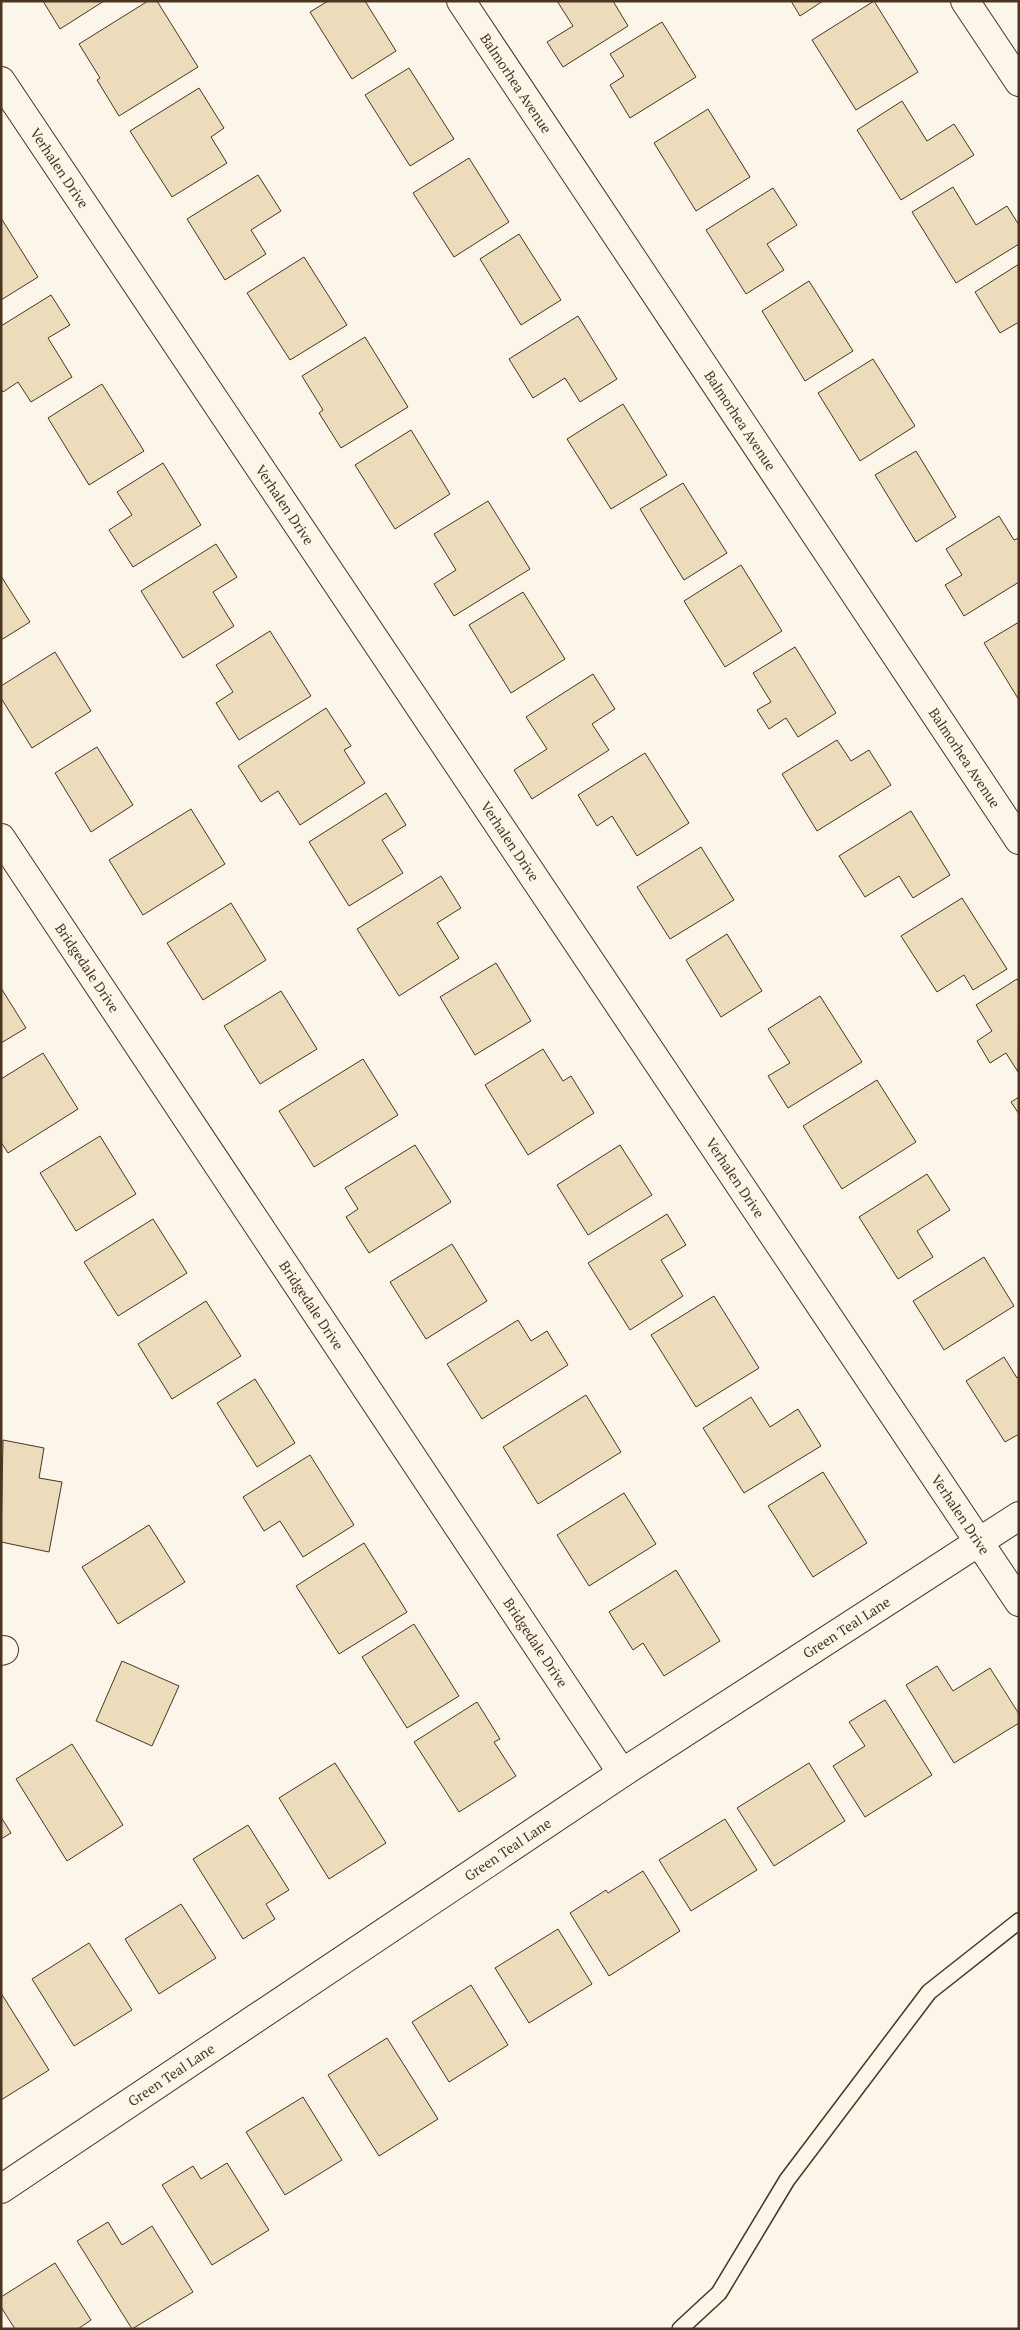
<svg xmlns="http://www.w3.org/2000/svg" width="1020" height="2330" viewBox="0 0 1020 2330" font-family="'PT Serif',serif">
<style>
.building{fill:#ecdcbc;stroke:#4a3520}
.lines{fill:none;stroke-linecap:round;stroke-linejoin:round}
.service-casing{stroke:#4a3520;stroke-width:18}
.minor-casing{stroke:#4a3520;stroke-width:30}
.service{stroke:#fbf6e9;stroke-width:15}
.minor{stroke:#fbf6e9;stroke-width:28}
.labels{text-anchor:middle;stroke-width:4;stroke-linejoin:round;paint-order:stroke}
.street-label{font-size:14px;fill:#4a3520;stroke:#fbf6e9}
</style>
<rect width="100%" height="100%" fill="#fbf6e9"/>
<!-- building -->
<path class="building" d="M43 1H104L60 29Z
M148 1H157L198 67 119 116 97 80 100 78 79 44Z
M328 1H365L396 51 352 79 310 12Z
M557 1H613L628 26 563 67 547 42 573 26Z
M791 1H823L800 16Z
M874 1 918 72 856 110 812 40Z
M662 22 696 77 630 118 610 85 624 76 610 54Z
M409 68 454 139 410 166 365 95Z
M199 88 224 128 211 137 227 163 172 197 130 131Z
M902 101 927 141 954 124 974 155 901 200 857 130Z
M708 109 750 177 696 211 654 143Z
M469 158 509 222 454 257 413 193Z
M258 175 281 211 251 230 266 254 225 280 187 219Z
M953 187 976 225 1007 206 1019 225V244L956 283 912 212Z
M773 188 797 225 767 244 784 270 746 294 706 230Z
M1 218 38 277 1 300Z
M519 234 561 300 521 325 480 259Z
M304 257 347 325 290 360 247 293Z
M1019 264V322L1000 333 975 292Z
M809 281 853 351 805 381 762 311Z
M51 295 70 325 48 338 72 377 31 402 18 382 3 392 1 389V326Z
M578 316 617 379 580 402 565 378 533 398 509 359Z
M365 337 408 407 341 448 319 413 323 410 302 376Z
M873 359 915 426 860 461 818 393Z
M102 384 144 451 89 485 48 418Z
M623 404 667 475 611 509 567 439Z
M411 430 450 494 395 529 355 465Z
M916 451 956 517 916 542 875 475Z
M163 463 201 525 133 567 109 530 132 515 117 492Z
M683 483 727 553 684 580 640 509Z
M488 501 530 569 454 616 434 584 456 570 434 534Z
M999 516 1014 540 1019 538V582L964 616 945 585 962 575 946 549Z
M216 544 237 577 213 592 234 626 183 658 141 591Z
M741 565 782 631 725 667 684 601Z
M1 576 30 622 1 640Z
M523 592 565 659 511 693 469 625Z
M1019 622V700L984 643Z
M270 631 311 696 239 740 216 703 233 692 216 665Z
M795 647 836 713 798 737 786 718 769 729 757 710 771 702 753 673Z
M55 652 91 711 32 748 1 698V686Z
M593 674 615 709 592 724 609 750 532 799 514 770 547 749 526 717Z
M326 708 351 746 344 750 365 783 300 825 278 791 261 802 238 766Z
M837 740 851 761 869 750 891 785 817 831 782 774Z
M97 747 133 805 91 832 55 773Z
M645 753 689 823 637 856 612 816 597 826 578 795Z
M386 793 406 825 382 840 403 873 349 906 309 842Z
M191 809 225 864 143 915 109 860Z
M911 811 950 875 913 898 899 876 865 897 839 856Z
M701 847 734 900 670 939 637 887Z
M441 876 461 908 437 923 459 958 399 996 357 929Z
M962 898 1007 969 973 990 964 975 937 992 901 936Z
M231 903 266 960 203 1000 167 943Z
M727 934 762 991 721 1017 686 960Z
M496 963 531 1021 475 1055 440 997Z
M1017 979 1019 982 1018 1072 1006 1053 990 1063 977 1041 992 1031 976 1005Z
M1 988 26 1028 1 1043Z
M281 991 317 1049 260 1084 224 1026Z
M820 996 862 1062 788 1108 768 1076 790 1063 768 1029Z
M543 1049 563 1081 571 1076 594 1113 528 1155 485 1085Z
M43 1053 78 1109 8 1153 1 1142V1079Z
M363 1059 398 1115 314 1167 279 1111Z
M877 1080 916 1142 842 1189 803 1126Z
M1019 1097V1114L1011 1102Z
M100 1136 136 1194 76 1231 40 1173Z
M415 1145 451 1202 369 1253 346 1217 358 1209 345 1188Z
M620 1145 652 1195 588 1235 557 1185Z
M927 1174 950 1210 917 1231 933 1257 898 1279 859 1217Z
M667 1214 686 1245 661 1260 683 1296 630 1330 588 1263Z
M153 1219 187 1273 118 1316 84 1262Z
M452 1244 487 1301 426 1339 390 1282Z
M984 1257 1014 1306 944 1350 913 1301Z
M714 1296 759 1368 696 1407 651 1335Z
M206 1301 241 1356 172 1399 138 1344Z
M518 1320 531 1341 547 1331 568 1365 482 1419 447 1364Z
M1004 1357 1017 1378 1019 1376V1434L1005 1442 966 1381Z
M255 1379 295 1443 257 1467 217 1403Z
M586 1395 621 1452 538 1504 503 1447Z
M751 1397 770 1427 798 1409 821 1446 744 1493 703 1428Z
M3 1440 44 1448 39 1478 62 1482 49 1552 1 1542Z
M310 1455 354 1525 303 1557 280 1521 264 1531 243 1497Z
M823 1472 867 1543 813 1577 768 1506Z
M624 1493 656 1544 589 1586 557 1535Z
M149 1525 185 1582 118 1624 82 1567Z
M364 1543 407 1612 339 1654 296 1586Z
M676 1570 720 1641 664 1676 643 1643 633 1650 609 1612Z
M414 1624 459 1696 407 1728 362 1657Z
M122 1661 179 1686 152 1746 96 1721Z
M937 1666 953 1691 990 1668 1019 1714V1723L954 1763 906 1685Z
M885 1700 932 1775 865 1817 833 1766 865 1746 849 1722Z
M477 1702 500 1739 494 1742 516 1776 459 1812 414 1742Z
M72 1744 123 1825 67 1861 16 1779Z
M335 1763 386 1843 329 1879 279 1798Z
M809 1763 845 1821 774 1866 737 1808Z
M1 1817 11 1833 1 1839Z
M725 1819 757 1870 691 1911 659 1860Z
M248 1825 289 1890 266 1904 275 1919 243 1939 193 1859Z
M643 1871 680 1931 609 1976 570 1913 606 1890 608 1893Z
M181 1904 216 1958 159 1994 125 1939Z
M558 1929 592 1984 529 2023 495 1968Z
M89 1943 132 2010 74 2046 32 1979Z
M471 1985 508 2045 449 2082 412 2022Z
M1 1993 49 2070 1 2100Z
M387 2038 438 2119 379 2156 328 2075Z
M303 2097 342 2160 285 2195 246 2132Z
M227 2163 269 2230 212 2265 162 2185 193 2166 201 2179Z
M108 2222 122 2245 152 2226 193 2292 132 2329 77 2241Z
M55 2263 91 2320 78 2329H15L1 2307V2297Z"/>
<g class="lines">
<defs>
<path id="service" d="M680 2329 719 2293 787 2180 929 1992 1019 1921"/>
<g id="minor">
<path id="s1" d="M461 1 1019 840"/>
<path d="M965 1 1019 82"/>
<path id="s2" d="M1 81 1019 1602"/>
<path id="s3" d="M1 838 622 1773"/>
<path d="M1 1651 4 1650"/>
<path id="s4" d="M1 2189 622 1773 1019 1516"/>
</g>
</defs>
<!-- service casing -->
<use href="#service" class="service-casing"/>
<!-- minor casing -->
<use href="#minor" class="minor-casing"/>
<!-- service -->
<use href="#service" class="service"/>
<!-- minor -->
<use href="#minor" class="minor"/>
</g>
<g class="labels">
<!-- street labels -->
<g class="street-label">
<text dy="5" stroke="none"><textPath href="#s1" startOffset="99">Balmorhea Avenue</textPath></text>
<text dy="5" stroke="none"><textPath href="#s2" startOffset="105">Verhalen Drive</textPath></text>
<text dy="5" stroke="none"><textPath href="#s1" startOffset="504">Balmorhea Avenue</textPath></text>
<text dy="5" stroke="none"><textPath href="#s2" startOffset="510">Verhalen Drive</textPath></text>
<text dy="5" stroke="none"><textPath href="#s1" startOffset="909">Balmorhea Avenue</textPath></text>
<text dy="5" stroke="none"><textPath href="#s2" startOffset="915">Verhalen Drive</textPath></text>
<text dy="5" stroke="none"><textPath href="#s3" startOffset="156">Bridgedale Drive</textPath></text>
<text dy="5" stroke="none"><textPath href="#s2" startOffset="1320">Verhalen Drive</textPath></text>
<text dy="5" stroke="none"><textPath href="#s3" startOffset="561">Bridgedale Drive</textPath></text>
<text dy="5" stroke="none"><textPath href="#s2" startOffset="1725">Verhalen Drive</textPath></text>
<text dy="5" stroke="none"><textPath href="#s4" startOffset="1015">Green Teal Lane</textPath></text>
<text dy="5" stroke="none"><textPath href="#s3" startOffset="966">Bridgedale Drive</textPath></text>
<text dy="5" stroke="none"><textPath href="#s4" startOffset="610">Green Teal Lane</textPath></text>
<text dy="5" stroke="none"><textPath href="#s4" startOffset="205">Green Teal Lane</textPath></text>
</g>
</g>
<!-- border -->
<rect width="1020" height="2330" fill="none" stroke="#4a3520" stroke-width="5"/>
</svg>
